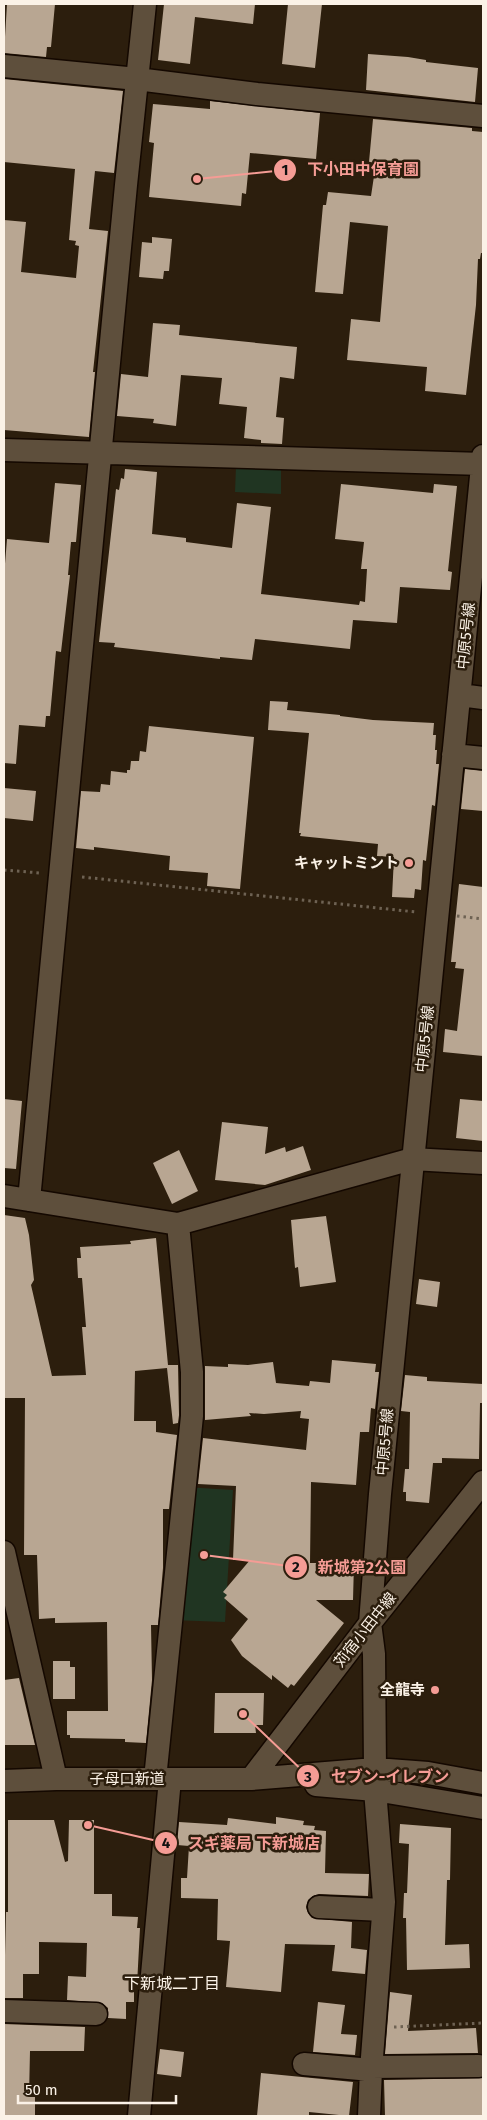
<svg xmlns="http://www.w3.org/2000/svg" width="487" height="2120" viewBox="0 0 487 2120" font-family="'Fira Sans','Noto Sans JP',sans-serif">
<style>
.green{fill:#203522}
.building{fill:#b8a692}
.lines{fill:none;stroke-linecap:round;stroke-linejoin:round}
.minor-casing{stroke:#140800;stroke-width:25}
.path{stroke:#6e6253;stroke-width:3;stroke-dasharray:2.5 4;stroke-linecap:butt}
.minor{stroke:#5e4f3c;stroke-width:22}
.poi-dot{fill:#f59c95;stroke:#2c1e0d;stroke-width:2}
.labels{text-anchor:middle;stroke-width:5;stroke-linejoin:round;paint-order:stroke}
.street-label{font-size:15px;fill:#fbf2e7;stroke:#2c1e0d}
.poi-label{font-size:15px;font-weight:bold;fill:#fbf2e7;stroke:#2c1e0d;text-anchor:end}
.neighbourhood-label{font-size:16px;fill:#fbf2e7;stroke:#2c1e0d}
.leader{fill:none;stroke:#f59c95;stroke-width:2}
.callout-dot{fill:#f59c95;stroke:#2c1e0d;stroke-width:2}
.mark-label{font-size:15px;text-anchor:middle;font-weight:bold;fill:#111}
.callout-label{font-size:16px;text-anchor:middle;font-weight:bold;fill:#f59c95;stroke:#2c1e0d;stroke-width:5;stroke-linejoin:round;paint-order:stroke}
</style>
<rect width="100%" height="100%" fill="#2c1e0d"/>
<!-- green -->
<path class="green" d="M236 466 281 468V494L235 492Z
M185 1487 233 1490 225 1622 172 1620Z"/>
<!-- building -->
<path class="building" d="M7 4H55L51 47H47L46 57 4 53Z
M164 4H255L253 24 195 17 190 64 158 60Z
M288 4H322L315 68 282 64Z
M368 54 408 57 426 60V62L478 68 475 102 366 90Z
M4 79 123 91 114 173 95 171 89 229 108 231 93 372H95L89 437 4 430V220L26 222 21 272 76 278 79 246 75 245 76 241 69 240 75 169 4 162Z
M210 101 320 113 316 159 250 153 246 194 242 193 241 206 149 197 154 143 149 142 153 104 210 109Z
M373 119 472 128V131L483 132V253H481L480 259H478L476 305 466 395 425 391 427 367 347 360 351 319 380 322 388 226 350 222 343 294 315 292 323 205H326L328 192 371 196 376 163 369 162Z
M152 237 172 239 169 271H164L163 279 139 277 142 242 152 243Z
M153 323 180 325 179 335 297 347 294 379 280 377 276 417 284 418 282 444 261 443V440L244 438 247 407 219 404 222 378 181 375 176 426 153 423 154 419 117 416 121 374 148 377Z
M125 469 157 472 152 534 186 538V542L232 548 237 503 271 507 261 594 359 605 360 601 365 602 367 569H361L364 542 335 539 341 484 433 493 434 484 457 486 448 571 452 572 450 590 400 587 397 623 353 620 350 649 255 639 252 660 220 657V659L114 647 115 643 99 642 116 489 119 490 121 478 124 479Z
M55 483 81 485 76 542H71L68 575H70L61 652 56 651 50 716H46L45 727 19 725 16 764 4 763V576L7 539 49 543Z
M270 701 288 702 287 710 340 715V716L373 720 434 723 433 735H436L435 750H437L436 764H439L435 806 432 805 426 861 423 860 421 890 415 889 414 898 392 897 394 857 377 856 378 844 300 836 301 833H299L309 733 268 730Z
M149 726 254 737 240 889 207 886 208 873 169 870 170 856 94 847V850L76 848 81 791 100 792 101 784 110 785 111 771 127 773V770H130L131 761H139L140 751 146 752Z
M465 769 483 771V811L461 809Z
M4 788 36 791 33 821 4 818Z
M459 884 483 887V1056L443 1052 445 1029 457 1031 464 969 455 968 456 962H451Z
M4 1099 22 1101 16 1169 4 1168Z
M460 1099 483 1101V1141L456 1138Z
M222 1122 268 1127 265 1154 285 1147 286 1152 303 1146 311 1170 265 1185 215 1180Z
M179 1150 198 1191 172 1204 153 1163Z
M4 1215 25 1218 29 1235 34 1280 31 1285 52 1376 86 1375 82 1327H86L82 1278H78L77 1258H81L80 1247 131 1244 130 1241 156 1238 168 1365H178L179 1415 178 1423 173 1424 167 1368 135 1371 134 1421H156V1432L177 1435 169 1509H163V1568L158 1625H151L152 1680 146 1743 125 1742V1739L70 1738V1735H67V1711H108L107 1622 55 1623V1618L39 1619 37 1555H24L25 1398H4Z
M326 1216 336 1282 300 1287 298 1267 295 1268 291 1220Z
M419 1279 440 1282 437 1307 416 1304Z
M332 1360 376 1364 375 1372H379L375 1409 371 1408 369 1432H360L356 1485 311 1482 310 1563H354L353 1600H316L344 1623 294 1686 291 1684 288 1688 272 1675V1680L242 1656 231 1640 248 1619 224 1598 227 1595 223 1592 250 1560H233L236 1486 198 1484 203 1438 306 1450 309 1419 300 1418 301 1411 264 1414 249 1413 251 1416 205 1420V1366L228 1367V1364L248 1365 273 1362 276 1383 309 1386 310 1381 330 1383Z
M405 1375 427 1377V1381L483 1384V1403H480L479 1459 442 1458V1463H433L429 1503 406 1501V1492H403L405 1469H409L410 1412 401 1411Z
M53 1661H70V1667H75V1699H53Z
M19 1678 35 1745H4V1680Z
M215 1693H264L263 1725H255L256 1733H214Z
M276 1817 304 1821 303 1825 315 1826 314 1830 326 1831 325 1873 369 1874 368 1896 319 1894 313 1896 308 1900 306 1907 308 1913 312 1918 352 1922 351 1948 367 1950 365 1974 332 1971 335 1945 285 1944 281 1992 226 1987 230 1941 217 1940 218 1899 181 1898V1878H187L189 1846 177 1845 179 1822 227 1825 228 1818 276 1824Z
M8 1820H54L65 1862 68 1861 69 1820H94V1894H112V1916L138 1917 137 1928H140L137 1985H134V2002H126V2019L108 2018V2008L102 2003 67 2000 68 1976 86 1977 87 1943 39 1942V1974H23V1998H4L6 1912H8Z
M400 1824 451 1828 450 1880H447L445 1945 469 1944 470 1968 407 1970 406 1918H403L404 1893H407L409 1844 399 1843Z
M390 1992 412 1995 408 2031 476 2028 478 2053 385 2054Z
M318 2002 345 2005 341 2034 357 2035 355 2055 313 2052Z
M4 2024 85 2027 84 2051H30L29 2097H35V2116H4Z
M160 2049 184 2052 181 2077 157 2074Z
M261 2073 353 2082 349 2116 309 2112V2116H257Z
M483 2078V2116H385L384 2080Z"/>
<g class="lines">
<defs>
<path id="minor" d="M4 66 137 79 257 94 483 116
M4 450 483 464
M460 695 483 698
M453 755 483 758
M4 1196 178 1224 412 1159 483 1163
M29 1200 126 185 145 4
M4 1552 56 1779
M375 1769 374 1654 370 1623 380 1494 483 456
M155 1779 192 1416V1372L178 1224
M251 1779 370 1623 483 1482
M4 1781 56 1779H251L375 1769 428 1773 483 1783
M316 1785 375 1790 483 1808
M319 1907 383 1910
M4 2011 96 2014
M304 2064 371 2070
M371 2067 479 2066
M139 2116 170 1779
M369 2116 371 2070 384 1902 375 1790"/>
</defs>
<!-- minor casing -->
<use href="#minor" class="minor-casing"/>
<!-- path -->
<path class="path" d="M4 870 40 873
M82 877 416 912
M457 916 483 919
M394 2027 483 2023"/>
<!-- minor -->
<use href="#minor" class="minor"/>
</g>
<!-- markers -->
<g class="poi-dot">
<circle cx="409" cy="863" r="5"/>
<circle cx="435" cy="1690" r="5"/>
</g>
<g class="labels">
<!-- street labels -->
<g class="street-label">
<text transform="translate(466 636) rotate(-84)" y="5">中原5号線</text>
<text transform="translate(425 1039) rotate(-84)" y="5">中原5号線</text>
<text transform="translate(385 1442) rotate(-85)" y="5">中原5号線</text>
<text transform="translate(365 1630) rotate(-52)" y="5">苅宿小田中線</text>
<text x="127" y="1784">子母口新道</text>
</g>
<!-- poi labels -->
<g class="poi-label">
<text x="399" y="868">キャットミント</text>
<text x="425" y="1695">全龍寺</text>
</g>
<!-- neighbourhood labels -->
<g class="neighbourhood-label">
<text x="172" y="1989">下新城二丁目</text>
</g>
</g>
<!-- callouts -->
<path class="leader" d="M197 179L285 170M204 1555L296 1567M243 1714L308 1776M88 1825L166 1843"/>
<g class="callout-dot">
<circle cx="197" cy="179" r="5"/>
<circle cx="204" cy="1555" r="5"/>
<circle cx="243" cy="1714" r="5"/>
<circle cx="88" cy="1825" r="5"/>
<circle cx="285" cy="170" r="12"/>
<circle cx="296" cy="1567" r="12"/>
<circle cx="308" cy="1776" r="12"/>
<circle cx="166" cy="1843" r="12"/>
</g>
<g class="mark-label">
<text x="285" y="175">1</text>
<text x="296" y="1572">2</text>
<text x="308" y="1782">3</text>
<text x="166" y="1848">4</text>
</g>
<g class="callout-label">
<text x="363" y="175">下小田中保育園</text>
<text x="362" y="1573">新城第2公園</text>
<text x="390" y="1782">セブン-イレブン</text>
<text x="254" y="1849">スギ薬局 下新城店</text>
</g>
<!-- border -->
<rect width="487" height="2120" fill="none" stroke="#fbf2e7" stroke-width="10"/>
<!-- scale -->
<path d="M18 2095v8h158v-8" fill="none" stroke="#fbf2e7" stroke-width="2.5"/>
<text x="25" y="2095" font-size="15" fill="#fbf2e7" stroke="#2c1e0d" stroke-width="4" paint-order="stroke">50 m</text>
</svg>
